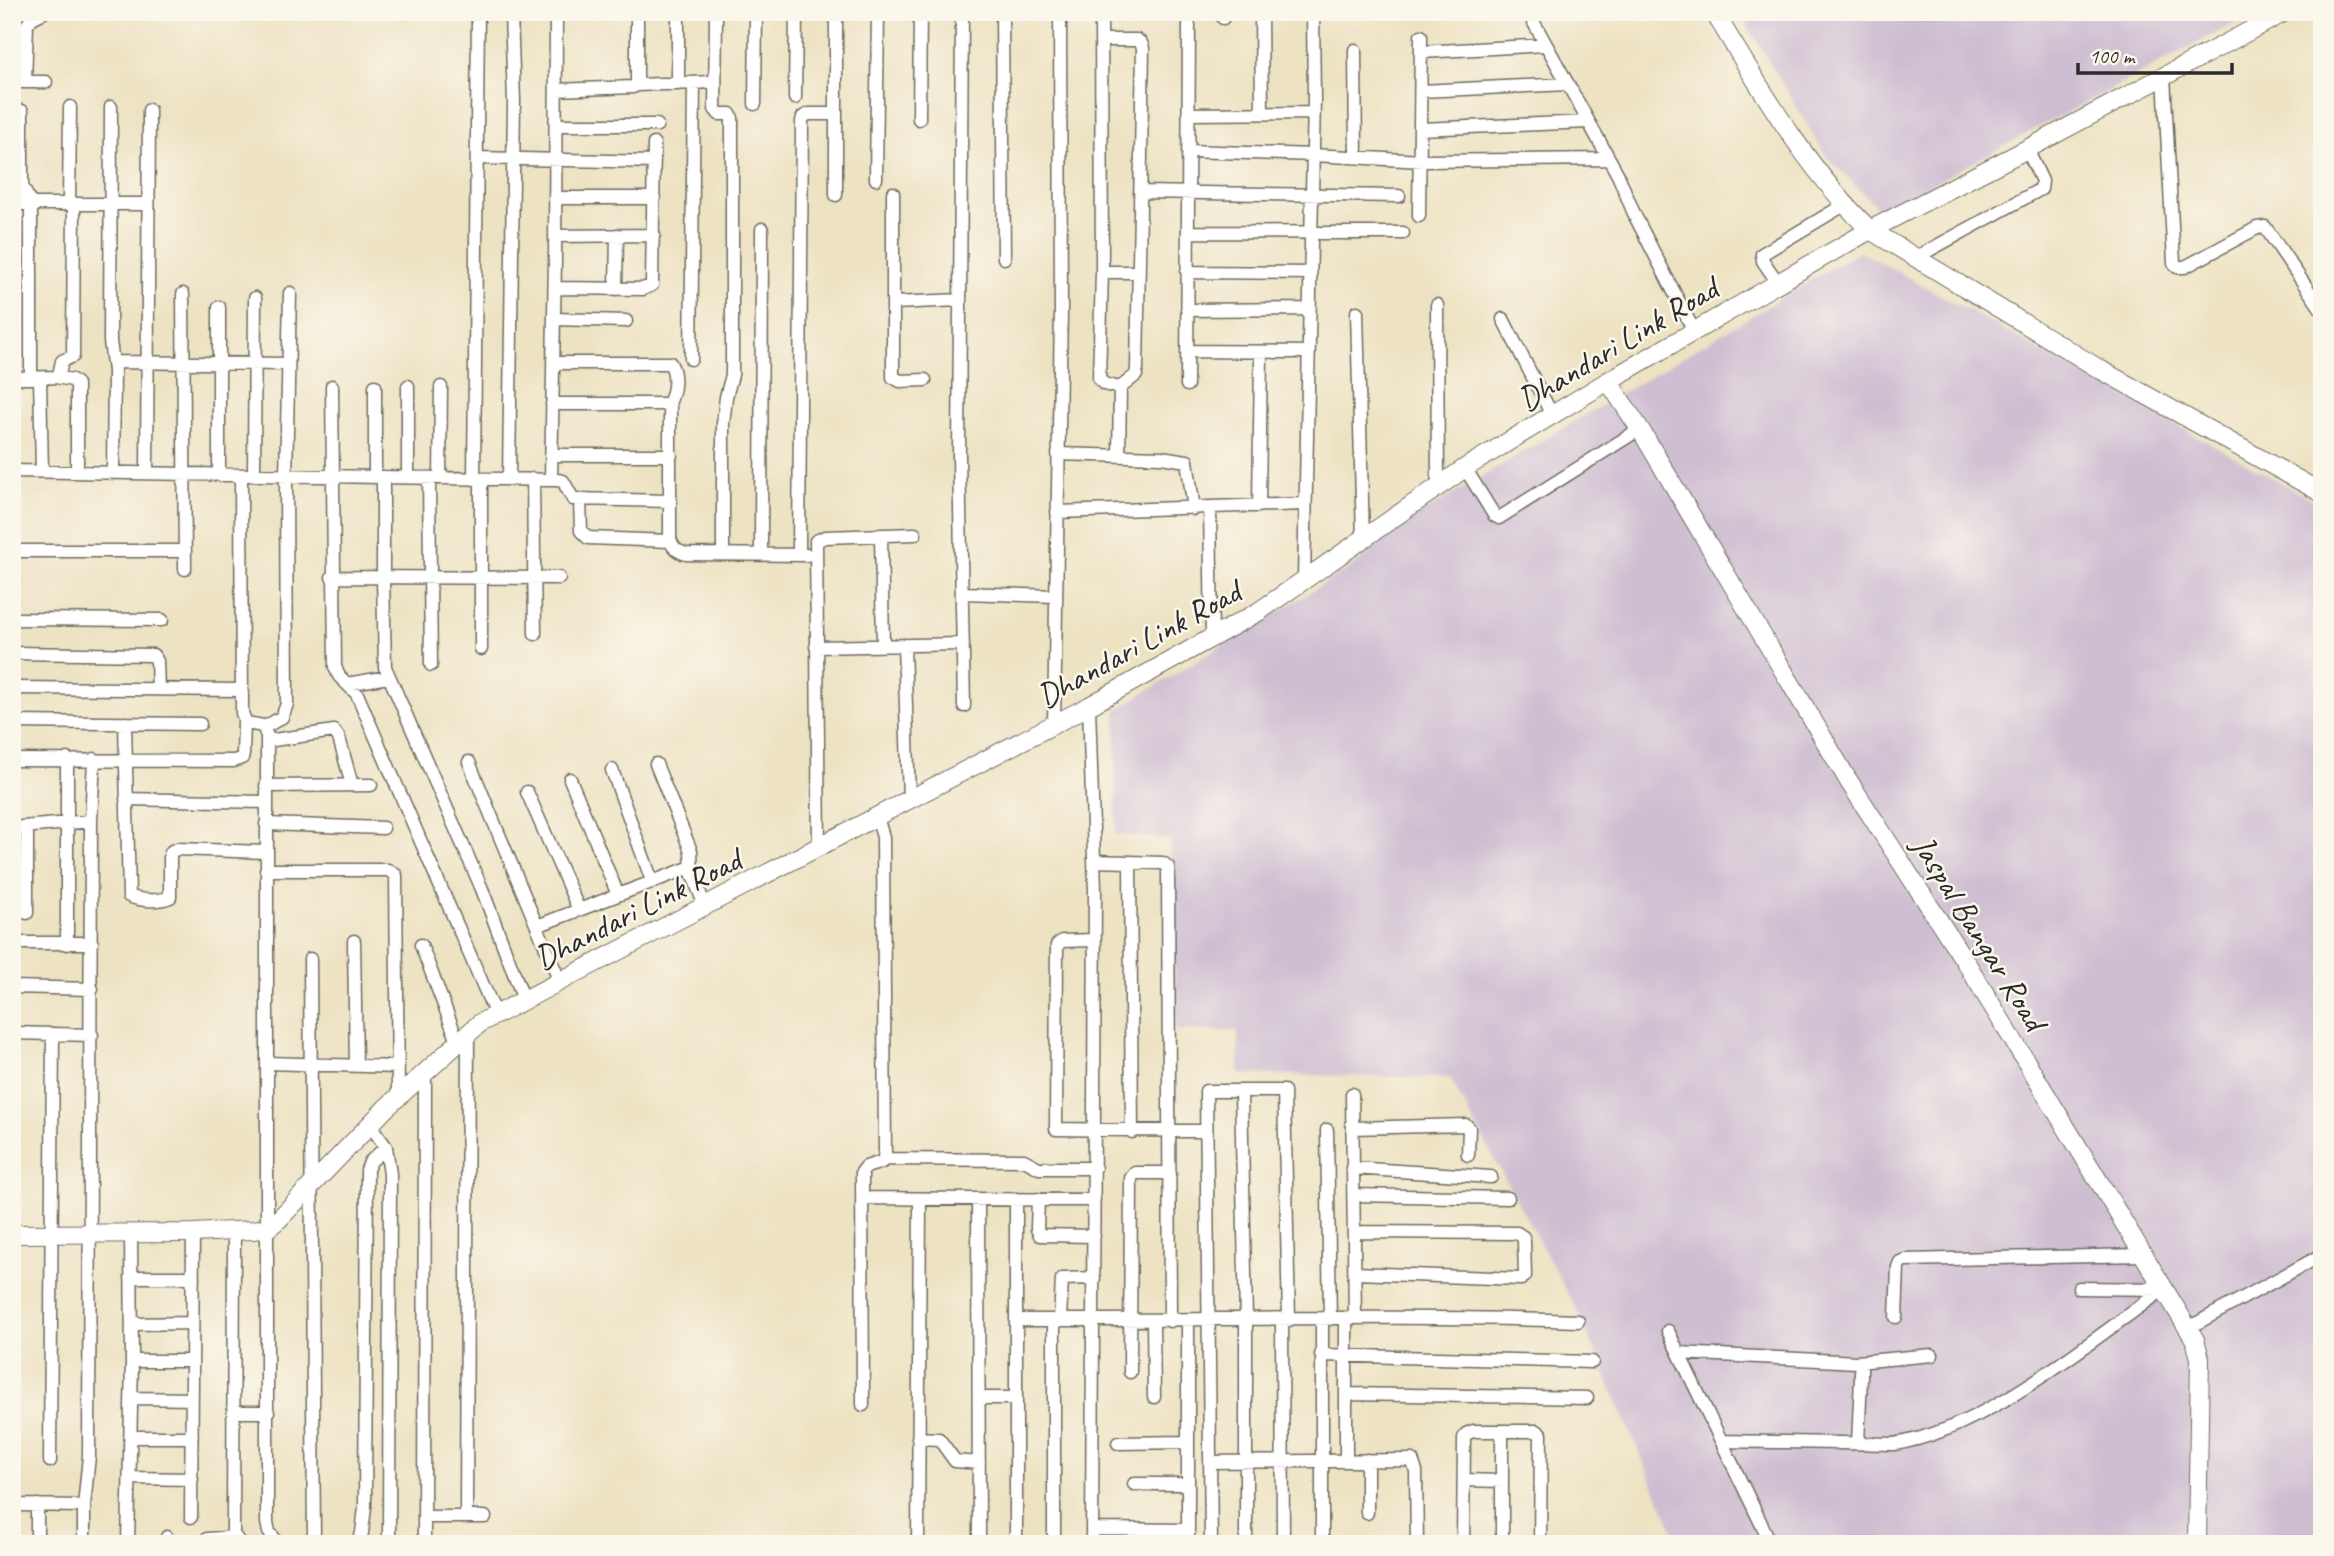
<svg xmlns="http://www.w3.org/2000/svg" width="2334" height="1556" viewBox="0 0 2334 1556" font-family="Caveat,sans-serif">
<style>
.industrial{fill:#cebed1}
.lines{fill:none;stroke-linecap:round;stroke-linejoin:round}
.street-casing{stroke:#6f6b60;stroke-width:15}
.secondary-casing{stroke:#6f6b60;stroke-width:20}
.street{stroke:#fff;stroke-width:12}
.secondary{stroke:#fff;stroke-width:18}
.labels{text-anchor:middle;stroke-width:5;stroke-linejoin:round;paint-order:stroke}
.street-label{font-size:33px;fill:#2b2b2b;stroke:#fbf7ec}
</style>
<rect width="100%" height="100%" fill="#fbf7ec"/>
<filter id="ink" filterUnits="userSpaceOnUse"><feTurbulence type="fractalNoise" baseFrequency=".0143" numOctaves="2"/><feDisplacementMap in="SourceGraphic" scale="14" xChannelSelector="R" yChannelSelector="G"/><feConvolveMatrix kernelMatrix="1 2 1 2 8 2 1 2 1" color-interpolation-filters="sRGB"/></filter>
<filter id="wash" filterUnits="userSpaceOnUse"><feTurbulence type="fractalNoise" baseFrequency=".00686" numOctaves="4" result="noise"/><feDisplacementMap in="SourceGraphic" scale="28" xChannelSelector="R" yChannelSelector="G"/><feGaussianBlur stdDeviation="1.57" result="paint"/><feColorMatrix in="noise" values="0 0 0 0 0 0 0 0 0 0 0 0 0 0 0 0 0 1.4 0 .05"/><feComposite in="paint" operator="in"/></filter>
<g filter="url(#wash)">
<rect width="100%" height="100%" fill="#ede2c2"/>
<!-- industrial -->
<path class="industrial" d="M1739 12H2256L1881 211 1827 157Z
M1860 251 2322 505V1544H1679L1580 1316 1450 1078 1239 1074 1238 1031 1176 1030 1171 840 1116 834V710L1358 563 1398 527Z"/>
</g>
<g filter="url(#ink)">
<g class="lines">
<defs>
<path id="street" d="M678 12V84
M716 12 715 109 719 114H730L732 118V375L726 397 723 424V554
M962 12 959 457 964 706
M1002 12 1004 258
M1101 12 1102 272 1099 379 1104 384 1120 388
M1261 12 1262 113
M1528 12 1618 175 1635 216 1694 331
M119 14V12
M1223 18V12
M1101 40H1137L1141 43 1143 48 1137 368 1136 375 1120 388 1119 455
M1355 50 1356 157
M1421 52 1546 45
M2164 76 2174 263 2177 267H2185L2257 228 2265 227 2322 310
M12 82H46
M25 82 27 25 32 18 44 12
M637 85 715 82
M556 90 633 87 637 85V12
M1421 91 1568 84
M795 98 796 12
M755 104 756 12
M111 107 110 341 114 371 113 473
M22 111V186L31 204V378
M1188 114 1314 113
M919 119 920 12
M556 125H657
M1420 129 1589 122
M1188 151 1313 155 1423 161 1609 159
M477 158 654 162
M876 179 878 12
M1140 192 1399 196
M893 193V377L900 381 925 380
M836 195V12
M555 198H654
M12 204H147
M69 204 70 107
M1419 216 1421 36
M1188 232 1403 233
M555 236 654 235
M1915 258 2041 189 2042 181 2027 149
M1102 272H1139
M1187 272 1309 273
M1778 283 1763 261 1762 254 1844 205
M555 288 643 289 652 285 654 144
M616 289 617 235
M183 294 185 569
M894 303 960 300
M1437 305 1438 487
M219 307V475
M1187 310 1308 309
M1357 312 1363 539
M554 319 626 321
M1503 319 1552 415
M1187 351 1307 352
M691 359 694 83
M113 362 288 364
M553 363H670C677 374 675 393 668 405
M56 377 72 380 77 384V472
M12 378 56 377 59 375 62 361 73 356 74 203
M40 378 42 471
M1187 385 1189 25
M332 386 335 667 339 676 357 694 496 1015
M408 386V477
M552 404H665L670 407V538C672 548 677 551 686 554L807 555
M1058 454 1161 457 1187 461 1194 509
M551 455H671
M1465 468 1494 515 1499 518 1640 429
M12 471 557 480 563 481 573 499 671 501
M147 473 149 110
M241 475 242 713 246 723 263 726 267 736V1522L269 1532 279 1544
M254 475 255 298
M375 477V386
M383 477V577L385 667 482 889 524 1000
M429 478 431 665
M440 478 441 387
M474 479 478 12
M481 479V649
M509 479 514 102 511 12
M533 479 535 634
M551 480 555 260 556 12
M580 500 581 531 588 538 671 541
M1259 506 1261 352
M1210 508 1212 637
M1057 512 1305 504
M881 535 883 646
M12 551H185
M761 554 762 229
M799 554 802 121 803 117 809 114H836
M332 577 559 578
M1304 580 1314 99 1313 12
M962 593 1056 596
M12 619 162 620
M904 645 909 800
M816 647 963 644
M12 653 153 655 157 661 158 689
M347 684 388 677
M12 688 242 690
M1089 706 1095 889 1092 1544
M12 722 200 724
M125 723 129 896C140 901 159 902 170 897V855L172 851 177 849 266 852
M1054 725 1061 311 1060 12
M265 727 282 717 287 704 286 476 290 293
M267 741 334 731 339 738 352 785
M12 760 234 761 242 758 243 755 244 722
M469 762 560 982
M656 764 691 851 692 873 705 906
M612 770 652 881
M570 779 618 895
M266 786 371 785
M527 792 579 910
M126 799 266 802
M266 824 383 828
M27 827V913
M12 828 91 821
M819 847 816 541 825 537 915 534
M1094 861 1163 863 1168 867 1170 1321
M1130 862 1132 1132
M266 870H388L396 875 398 1097
M537 926 691 867
M1095 940 1062 941 1057 945 1056 1129 1205 1131
M354 941 356 1066
M12 943H92
M67 944V759
M421 945 458 1042
M310 959 314 1544
M12 987 92 989
M12 1033 92 1035
M267 1063 398 1067
M1241 1092 1246 1320V1544
M1352 1094 1355 1318
M370 1125 386 1147 390 1174 389 1544
M1353 1128 1466 1125 1469 1128 1468 1155
M1327 1130 1330 1319
M884 1159 1024 1160 1039 1168H1095
M1352 1168 1491 1177
M1354 1195 1508 1198
M862 1198 1094 1200
M978 1199 979 1544
M1038 1199 1037 1229 1040 1235 1094 1236
M234 1231 233 1534 240 1544
M1354 1232 1517 1233 1523 1237 1524 1241 1525 1276 1521 1279 1355 1273
M131 1277H193
M2079 1288 2164 1289
M1896 1317 1898 1267 1900 1262 1905 1260 2143 1255
M1346 1318V1460
M1016 1320C1204 1321 1391 1314 1578 1321
M1054 1320V1544
M1060 1320 1062 1279 1094 1278
M1282 1320 1283 1544
M1322 1320V1544
M1153 1321 1154 1397
M1188 1321V1544
M132 1324 192 1323
M2188 1328 2322 1255
M1668 1331 1771 1544
M1679 1353 1857 1362 1861 1368V1378L1858 1443
M1321 1355 1592 1362
M132 1361H192
M1857 1362 1932 1355
M1130 1372 1131 1178 1135 1173H1170
M1346 1394 1587 1398
M132 1398 192 1399
M979 1398H1016
M863 1405 862 1172 866 1167 882 1162 885 1154 883 837 877 817
M233 1412H268
M1502 1431V1544
M131 1437H192
M918 1438 939 1439 955 1461 979 1463
M1721 1441 1894 1444C1984 1431 2090 1341 2164 1289
M1118 1443 1188 1442
M1367 1460V1513
M50 1461 53 1034
M1210 1462 1412 1460 1416 1471 1417 1544
M131 1478 192 1479
M1464 1480 1502 1481
M1134 1484H1188
M12 1505 84 1506
M191 1517 193 1233
M425 1517H485
M466 1517 468 1033
M1092 1529 1188 1530
M37 1544V1505
M84 1544V1506L89 1456 91 821 94 759
M128 1544 132 1361 131 1233
M167 1544V1537
M204 1544 207 1539 234 1537
M357 1544 362 1533 365 1507 367 1170 370 1162 386 1147
M424 1544 425 1071
M918 1544 920 1199
M1016 1544V1199
M1211 1544 1206 1091H1284L1289 1320
M1463 1544 1464 1438 1466 1434 1473 1431H1537L1541 1434 1540 1544"/>
<path id="secondary" d="M1714 12C1761 89 1805 167 1870 230L2101 370 2322 493
M1608 381 1640 429 1848 780 1970 969 2195 1340 2200 1358 2197 1544
M12 1234 193 1233 253 1230 268 1228 279 1219 386 1108 480 1023 1089 706 1258 612 1465 468 1608 381 1870 230 2027 149 2285 12"/>
</defs>
<!-- street casing -->
<use href="#street" class="street-casing"/>
<!-- secondary casing -->
<use href="#secondary" class="secondary-casing"/>
<!-- street -->
<use href="#street" class="street"/>
<!-- secondary -->
<use href="#secondary" class="secondary"/>
</g>
</g>
<g class="labels">
<!-- street labels -->
<g class="street-label">
<text transform="translate(1617 343) rotate(-31)" y="12">Dhandari Link Road</text>
<text transform="translate(1138 643) rotate(-29)" y="12">Dhandari Link Road</text>
<text transform="translate(637 908) rotate(-27)" y="12">Dhandari Link Road</text>
<text transform="translate(1980 932) rotate(58)" y="12">Jaspal Bangar Road</text>
</g>
</g>
<!-- margin -->
<rect width="2334" height="1556" fill="none" stroke="#fbf7ec" stroke-width="42"/>
<!-- scale -->
<path d="M2078 63v10h154v-10" fill="none" stroke="#2b2b2b" stroke-width="3.5"/>
<text x="2089" y="63" font-size="21" fill="#2b2b2b" stroke="#fbf7ec" stroke-width="5" paint-order="stroke">100 m</text>
</svg>
